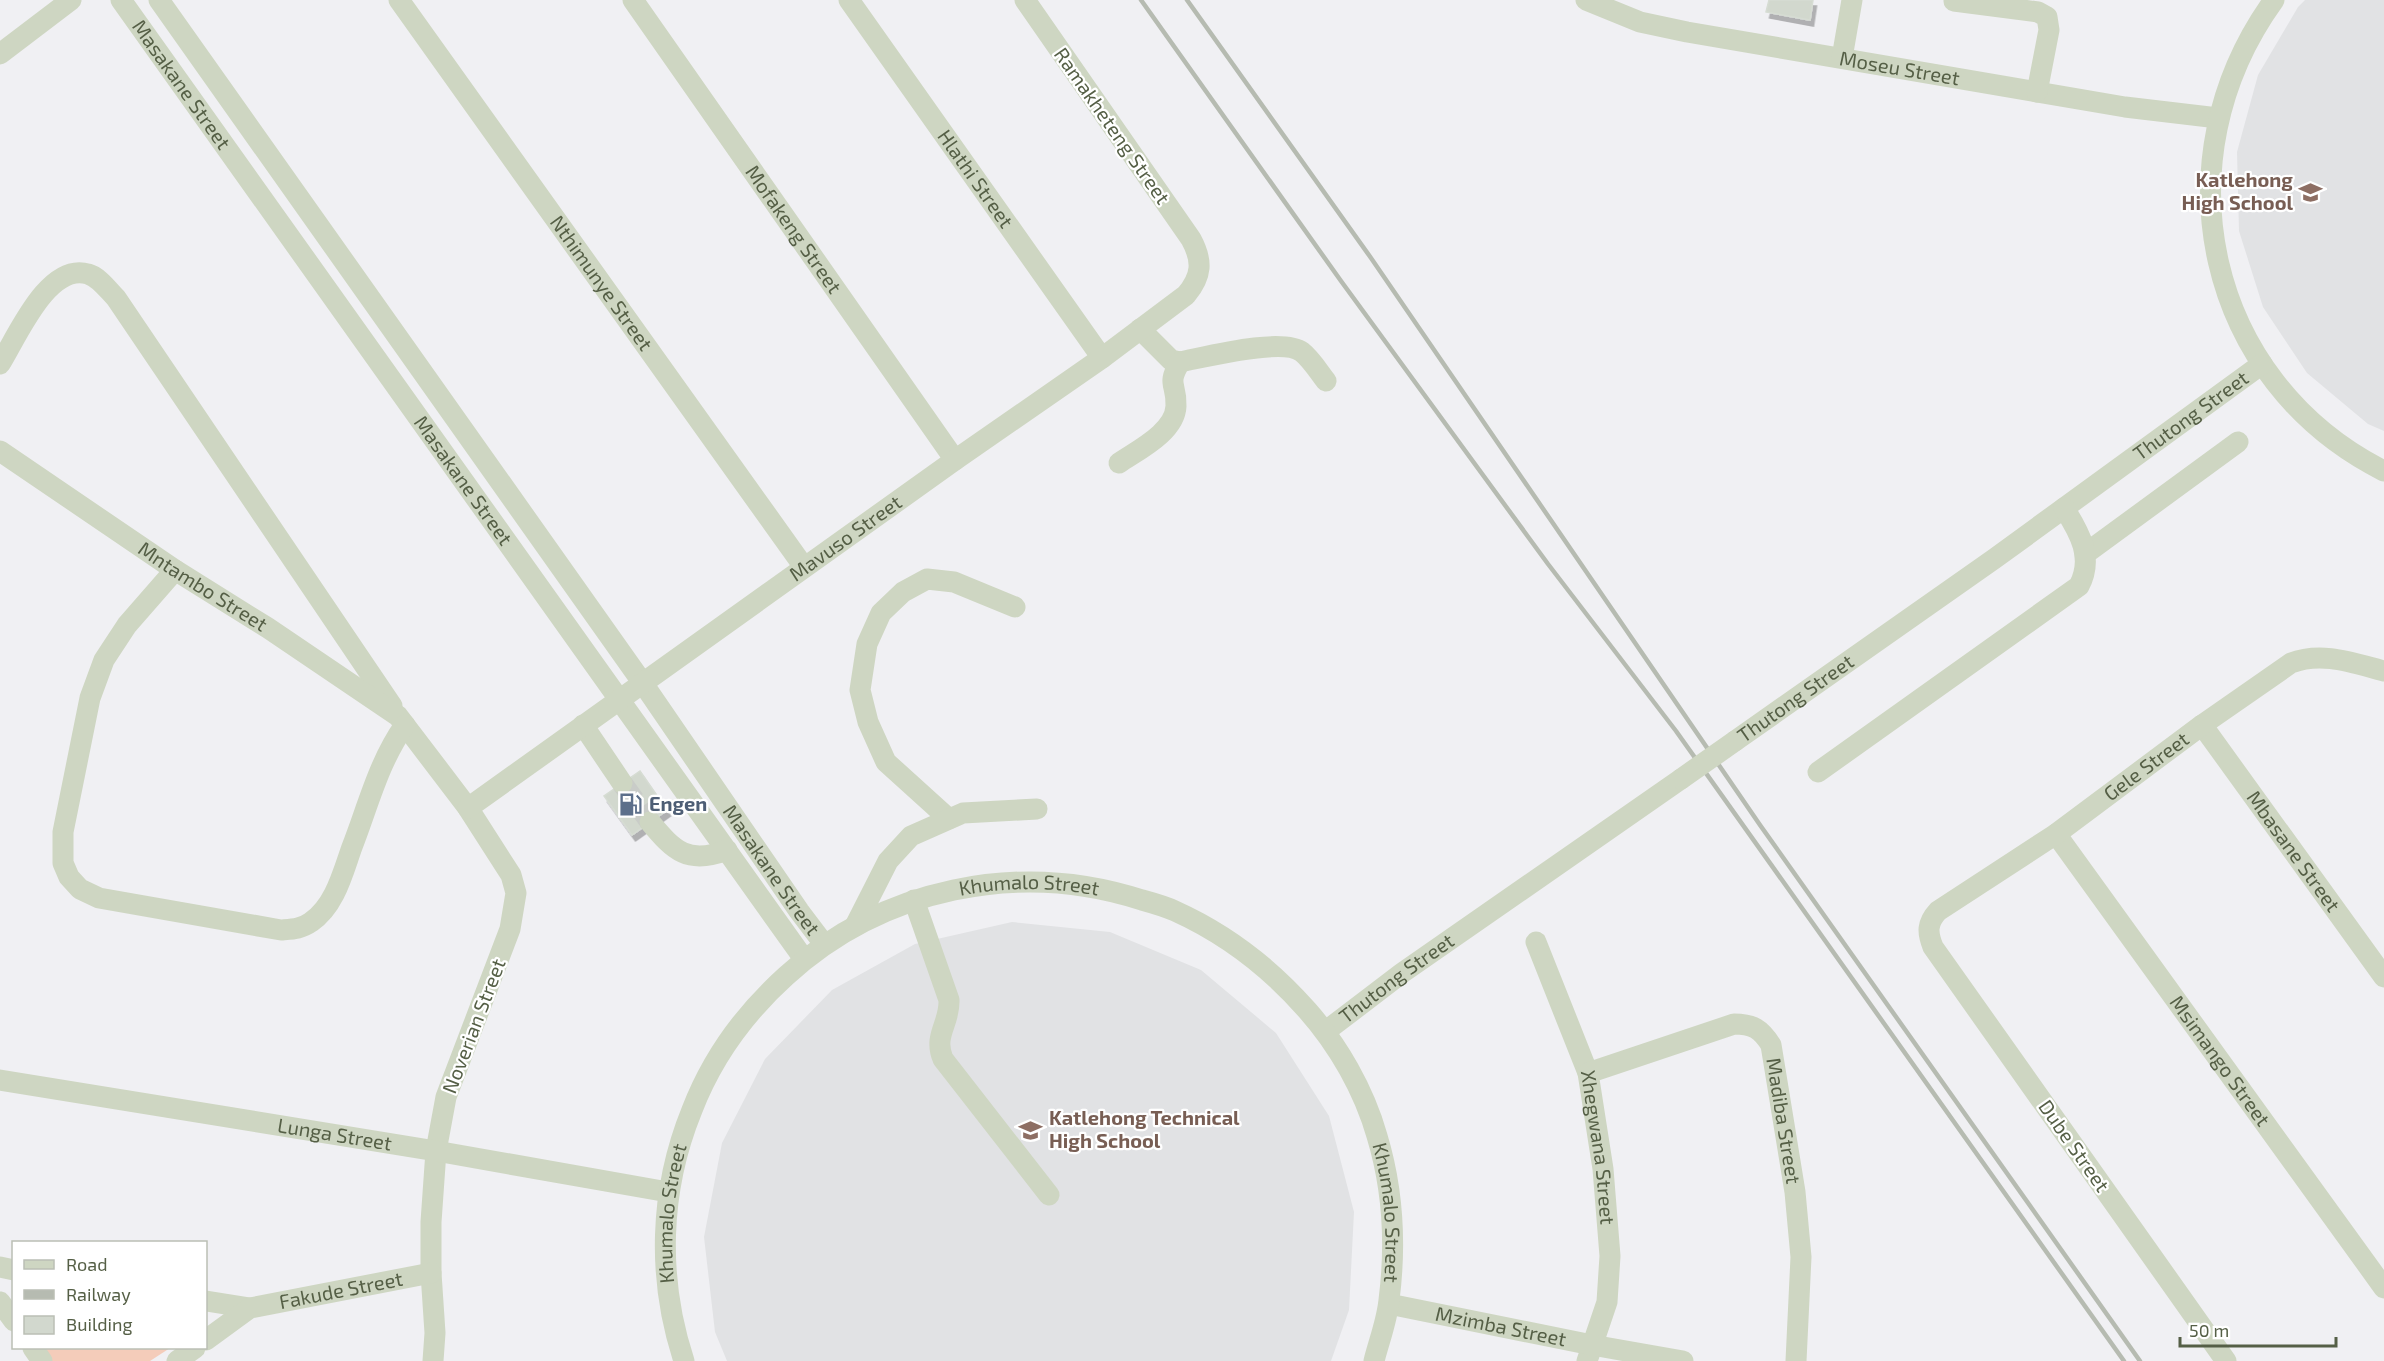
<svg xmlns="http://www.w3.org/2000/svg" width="2384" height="1361" viewBox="0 0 2384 1361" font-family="'Exo 2',sans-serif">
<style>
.education{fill:#e1e2e4}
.green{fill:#f4ccba}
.building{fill:#d2d8ce;stroke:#d6dcd3;stroke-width:1.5;filter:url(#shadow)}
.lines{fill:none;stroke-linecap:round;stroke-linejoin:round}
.minor-tunnel{stroke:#c9ccc8;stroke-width:21;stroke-dasharray:21 10;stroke-linecap:butt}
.minor{stroke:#ced6c2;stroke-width:21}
.rail{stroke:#b6bbb1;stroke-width:4.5}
.minor-bridge{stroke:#ced6c2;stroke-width:21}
.labels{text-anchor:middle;stroke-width:4.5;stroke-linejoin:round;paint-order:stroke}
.street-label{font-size:20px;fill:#555f46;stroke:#fff}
.education-label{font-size:20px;font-weight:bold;fill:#785e54;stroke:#fff;text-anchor:end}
.service-label{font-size:20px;font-weight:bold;fill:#4e5e75;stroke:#fff;text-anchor:start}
</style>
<defs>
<filter id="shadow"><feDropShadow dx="3.5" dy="6" stdDeviation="0" flood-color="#0004"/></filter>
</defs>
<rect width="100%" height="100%" fill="#f0f0f3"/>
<!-- education -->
<path class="education" d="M2305 0H2384V431L2368 424 2307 373 2263 307 2239 231 2237 152 2258 75 2298 7Z
M1012 922 1110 932 1201 970 1276 1033 1329 1116 1354 1212 1349 1310 1331 1361H727L715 1332 704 1237 722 1143 765 1059 832 990 915 944Z"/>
<!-- green -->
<path class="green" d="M40 1348H170L150 1361H49Z"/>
<!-- building -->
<path class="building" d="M1769 0H1813L1810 20 1766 12Z
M640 771 667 810 632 835 604 796Z"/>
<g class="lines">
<!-- minor-tunnel -->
<path class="minor-tunnel" d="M622 783 650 822"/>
<!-- minor -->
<g class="minor">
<path id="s1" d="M121 0 804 959"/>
<path id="s2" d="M159 0 642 682 799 911 824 944"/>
<path id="s3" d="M399 0 804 567"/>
<path id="s4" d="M633 0 955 460"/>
<path id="s5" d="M849 0 1102 358"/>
<path id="s6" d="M1586 0 1640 22 1687 32 2125 107 2218 118"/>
<path d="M2274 0C2158 160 2205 381 2384 471"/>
<path d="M1954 1 2038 12 2047 17 2049 30 2037 92"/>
<path d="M0 54 71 0"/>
<path d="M1842 58 1852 0"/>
<path d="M1140 329 1171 360 1180 362C1206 357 1282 337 1302 352 1311 359 1319 372 1326 381"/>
<path d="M0 364C17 337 48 262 88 274 99 277 108 290 116 298L392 706"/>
<path id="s7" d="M0 451 175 570 268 628 398 716 468 808 511 875 516 893 510 929 446 1097 436 1151 431 1222V1273L435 1333 433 1361"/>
<path d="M1119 463C1138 450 1175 432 1176 406 1177 383 1166 386 1180 362"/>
<path d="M2085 554 2238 442"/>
<path d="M175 570 127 625 104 660 90 698 63 832V863L69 877 80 889 99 898 281 930C293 929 301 929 311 922 335 906 343 872 352 847 368 806 379 761 405 725"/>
<path d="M583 725 622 783"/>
<path id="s8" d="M2202 725 2384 977"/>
<path id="s9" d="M1735 741 1994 559 2262 364"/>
<path d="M1818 772 2079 586C2094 558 2080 533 2064 508"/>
<path id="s10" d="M468 808 955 460 1102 358 1186 295C1202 276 1203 261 1191 239L1025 0"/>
<path d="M949 819 886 762 868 722 860 690 867 644 881 613 903 592 927 579 954 582 1015 607"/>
<path d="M650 822C674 851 688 865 727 850"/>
<path id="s11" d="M2056 834 2384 1288"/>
<path d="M914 900 949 1000C950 1024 933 1035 943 1059L1049 1195"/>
<path d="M855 926 888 861 911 836 963 813 1037 809"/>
<path id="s12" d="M1536 942 1588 1073 1603 1169 1610 1256 1607 1302 1587 1361"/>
<path id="s13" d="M1326 1031 1402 973 1681 779"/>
<path id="s14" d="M1588 1073 1734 1024C1753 1024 1761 1029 1771 1045L1795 1192 1801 1257 1796 1361"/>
<path id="s15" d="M0 1080 436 1151 668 1192"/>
<path d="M0 1267 14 1270"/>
<path d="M206 1301 250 1308"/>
<path d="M0 1302 14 1321"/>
<path id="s16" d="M1389 1304 1592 1345 1683 1361"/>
<path id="s17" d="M206 1340 250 1308 431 1273"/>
<path d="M33 1348 42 1361"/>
<path d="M177 1361 195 1348"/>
<path id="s18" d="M684 1361C657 1279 659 1191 692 1110 712 1058 745 1013 786 976 882 888 1019 860 1142 900 1153 903 1164 906 1175 911 1226 934 1270 968 1307 1010 1338 1045 1364 1090 1377 1136 1393 1189 1396 1245 1389 1300 1387 1321 1379 1341 1374 1361"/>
<path id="s19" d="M2226 1361 1933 947C1927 932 1927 923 1938 911L2056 834 2202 725 2291 663C2322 651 2353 663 2384 671"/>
</g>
<!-- rail -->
<path class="rail" d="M1141 0 1341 281 1548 564 1676 731 2124 1361
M1187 0 1371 258 1760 825 2140 1361"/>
<!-- minor-bridge -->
<path class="minor-bridge" d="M1681 779 1735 741"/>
</g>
<!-- icons -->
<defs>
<symbol id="school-bare" viewBox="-9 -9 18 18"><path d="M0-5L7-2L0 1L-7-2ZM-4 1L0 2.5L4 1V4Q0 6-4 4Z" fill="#8d6e63" stroke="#fff" stroke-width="2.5" paint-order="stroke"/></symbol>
<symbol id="fuel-bare" viewBox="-9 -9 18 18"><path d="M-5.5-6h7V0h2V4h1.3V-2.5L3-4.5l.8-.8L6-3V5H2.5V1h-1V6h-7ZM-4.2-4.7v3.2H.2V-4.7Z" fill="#5c6f8a" stroke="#fff" stroke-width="2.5" paint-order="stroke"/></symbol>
</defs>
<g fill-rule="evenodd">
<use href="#school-bare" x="2294" y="176" width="33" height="33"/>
<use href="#fuel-bare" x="614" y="788" width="33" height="33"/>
<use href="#school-bare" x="1014" y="1114" width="33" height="33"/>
</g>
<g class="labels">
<!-- street labels -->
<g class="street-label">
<text dy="7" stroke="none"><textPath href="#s6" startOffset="322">Moseu Street</textPath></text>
<text dy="7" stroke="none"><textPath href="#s1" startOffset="104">Masakane Street</textPath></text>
<text transform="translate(1112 126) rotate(55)" y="7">Ramakheteng Street</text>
<text dy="7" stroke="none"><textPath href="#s5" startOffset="219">Hlathi Street</textPath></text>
<text dy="7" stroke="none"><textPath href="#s4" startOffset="280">Mofakeng Street</textPath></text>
<text dy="7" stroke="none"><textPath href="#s3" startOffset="348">Nthimunye Street</textPath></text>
<text dy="7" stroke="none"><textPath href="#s9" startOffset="560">Thutong Street</textPath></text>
<text dy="7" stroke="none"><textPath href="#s1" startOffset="590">Masakane Street</textPath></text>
<text dy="7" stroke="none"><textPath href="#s10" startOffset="464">Mavuso Street</textPath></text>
<text dy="7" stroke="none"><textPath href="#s7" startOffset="244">Mntambo Street</textPath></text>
<text dy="7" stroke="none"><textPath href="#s9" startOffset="74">Thutong Street</textPath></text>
<text dy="7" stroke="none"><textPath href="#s19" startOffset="800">Gele Street</textPath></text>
<text dy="7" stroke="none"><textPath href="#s8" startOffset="156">Mbasane Street</textPath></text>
<text dy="7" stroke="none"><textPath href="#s2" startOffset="1064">Masakane Street</textPath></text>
<text dy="7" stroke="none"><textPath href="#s18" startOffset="688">Khumalo Street</textPath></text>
<text dy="7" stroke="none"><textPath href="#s13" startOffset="88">Thutong Street</textPath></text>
<text transform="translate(474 1026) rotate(-69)" y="7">Noverian Street</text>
<text dy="7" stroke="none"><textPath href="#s11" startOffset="280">Msimango Street</textPath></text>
<text dy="7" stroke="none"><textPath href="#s14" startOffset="276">Madiba Street</textPath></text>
<text dy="7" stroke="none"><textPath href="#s15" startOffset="339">Lunga Street</textPath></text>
<text transform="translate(2074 1146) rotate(55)" y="7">Dube Street</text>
<text dy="7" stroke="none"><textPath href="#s12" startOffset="216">Xhegwana Street</textPath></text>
<text dy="7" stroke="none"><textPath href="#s18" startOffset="150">Khumalo Street</textPath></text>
<text dy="7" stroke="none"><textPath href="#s18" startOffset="1227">Khumalo Street</textPath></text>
<text dy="7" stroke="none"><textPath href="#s17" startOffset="147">Fakude Street</textPath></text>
<text dy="7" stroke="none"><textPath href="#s16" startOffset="114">Mzimba Street</textPath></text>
</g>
<!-- education labels -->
<g class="education-label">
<text x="2293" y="187">Katlehong<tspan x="2293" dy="23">High School</tspan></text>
<text x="1049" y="1125" text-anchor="start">Katlehong Technical<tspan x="1049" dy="23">High School</tspan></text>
</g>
<!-- service labels -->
<g class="service-label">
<text x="649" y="811">Engen</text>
</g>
</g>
<!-- legend -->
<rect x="12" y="1241" width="195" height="108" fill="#ffffff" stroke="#bbbfb5" stroke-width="1.5"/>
<rect x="24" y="1260" width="30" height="9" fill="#ced6c2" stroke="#bbbfb5" stroke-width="1.5"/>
<text x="66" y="1271" font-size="18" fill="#555f46">Road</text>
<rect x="24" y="1290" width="30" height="9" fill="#b6bbb1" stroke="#bbbfb5" stroke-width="1.5"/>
<text x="66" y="1301" font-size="18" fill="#555f46">Railway</text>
<rect x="24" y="1316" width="30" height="18" fill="#d2d8ce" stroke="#bbbfb5" stroke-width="1.5"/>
<text x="66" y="1331" font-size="18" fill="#555f46">Building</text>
<!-- scale -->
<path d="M2180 1337v9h156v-9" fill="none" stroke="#555f46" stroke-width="3"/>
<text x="2189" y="1337" font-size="18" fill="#555f46" stroke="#ffffff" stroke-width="4.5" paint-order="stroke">50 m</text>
</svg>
